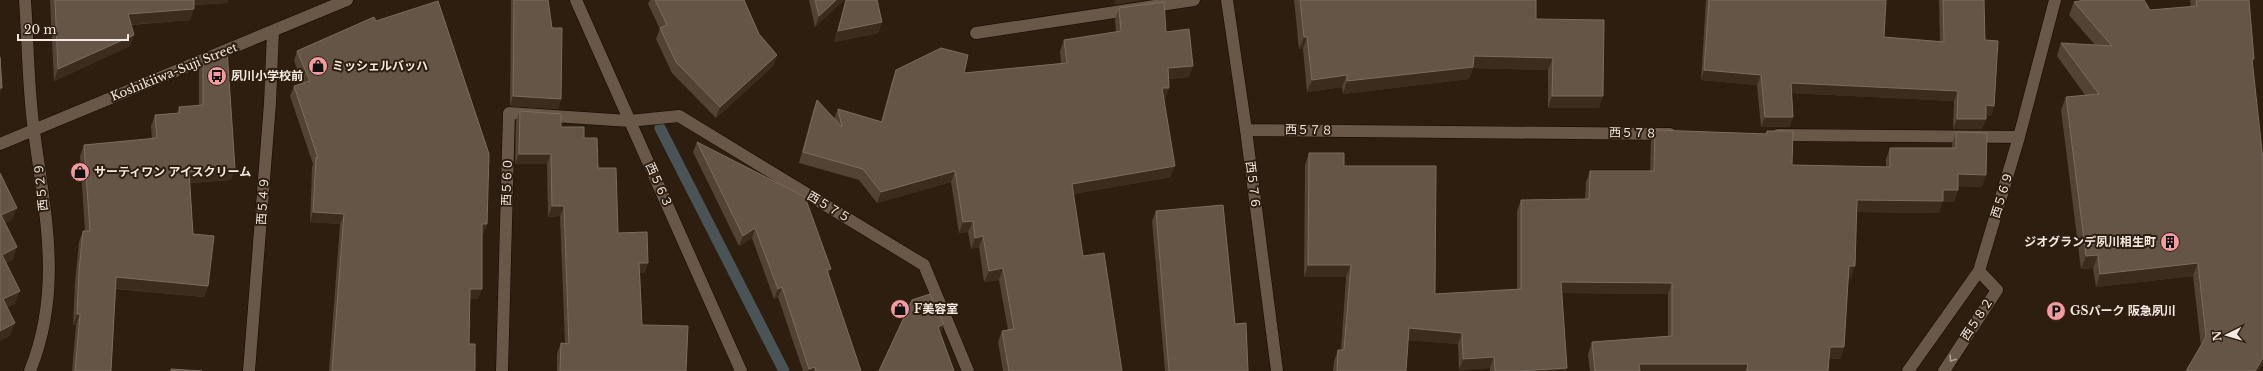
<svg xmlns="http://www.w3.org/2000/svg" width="2263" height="371" viewBox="0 0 2263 371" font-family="'Libre Baskerville','Noto Sans JP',serif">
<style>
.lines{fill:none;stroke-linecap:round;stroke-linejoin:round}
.stream{stroke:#4a5456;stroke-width:11}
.minor-casing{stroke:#150700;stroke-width:13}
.tertiary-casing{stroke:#150700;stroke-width:13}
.minor{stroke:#695747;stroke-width:12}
.tertiary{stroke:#695747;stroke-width:12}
.wall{fill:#524334}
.shaded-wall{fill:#3c2c1e}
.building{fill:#645547;stroke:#7a6c5f}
.oneway{stroke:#afa094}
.labels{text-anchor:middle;stroke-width:4;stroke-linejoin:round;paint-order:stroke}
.poi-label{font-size:12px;font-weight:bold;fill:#f5eae1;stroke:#2d1e10;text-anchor:start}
.street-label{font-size:12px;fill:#f5eae1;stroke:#2d1e10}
</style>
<rect width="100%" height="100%" fill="#2d1e10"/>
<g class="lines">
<!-- stream -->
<path class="stream" d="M660 128 784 371"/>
<defs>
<path id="minor" d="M25 0C28 43 28 88 34 131 45 215 63 289 30 371
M576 0 741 371
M1227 0 1246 130 1277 371
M976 33 1194 0
M1246 130 1670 134
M1778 135 2019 137
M249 371 270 103 273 31
M502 371 509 113 629 121 679 116 924 265 968 371
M1908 371 1979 271 2019 137 2055 0
M1944 371 1997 290 1979 271"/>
<path id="tertiary" d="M0 144 347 0"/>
</defs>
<!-- minor casing -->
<use href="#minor" class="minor-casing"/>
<!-- tertiary casing -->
<use href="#tertiary" class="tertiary-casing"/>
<!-- minor -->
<use href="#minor" class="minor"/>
<!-- tertiary -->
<use href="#tertiary" class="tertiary"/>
</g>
<!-- wall -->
<path class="wall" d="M50 0H228L227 3 194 5 190 20 131 25 130 46 54 81Z
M511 0H548L561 99 558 109 510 106Z
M650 0H744L759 34 777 55 773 66 716 118 672 73 656 39 660 29 648 4Z
M809 0H844L815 27Z
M846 0H877L882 22 878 33 834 42Z
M1294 0H1536V19L1599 108H1548V70L1473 68 1469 79 1343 94 1342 87 1307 92 1303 49H1299Z
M1706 0H1886L1884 37 1940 41 1939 0H1984L1985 40 1994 106 1991 116 1986 115V119L1982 129H1953L1954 101 1792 93 1790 127H1761L1757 85 1701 80Z
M2190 0H2249L2252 63 2263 160V366H2261L2258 371H2186L2201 346 2193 276 2096 287 2093 268 2081 269 2061 110 2066 97 2085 95 2057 56 2061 43 2095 45 2069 15 2074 2 2150 10 2191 7Z
M1119 8 1166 32 1189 77 1169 79V88L1165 99H1164L1171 177 1073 194 1083 256 1122 371H1003L998 342 1002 331 1008 330 999 280 984 282 979 247 971 249 968 232 959 233 951 182 877 203 859 180 799 163 813 111 817 100 834 119 838 109 881 122 892 81 896 70 964 73 1061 63 1060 51 1064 40 1116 32 1115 20Z
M376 21 487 224 483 234H482L478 299H470L469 344 475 371H329L340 224 310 222 312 168 313 164 290 96 294 86 303 83 294 61 297 51Z
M203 59 231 180 190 183 193 234 208 286 204 297 116 289 111 371H72L76 325H73L75 282 79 242 83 231H85L80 156 84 145 152 139 151 126 155 115 177 113 179 107 199 106V70Z
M520 111 561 127 584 138 598 168 618 233 648 263 644 273H640L642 325 686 371H557V354L561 343H565L560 216 548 217 547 164H515L516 121Z
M1655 130 1765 134 1767 131 1792 165 1886 167V159L1890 148H1952V144L1956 132 1982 187 1958 186V190L1954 202H1942L1939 213 1856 212 1851 278H1848L1844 347 1840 359 1829 358 1828 371H1590L1588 354 1592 342 1668 336V294L1562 293 1566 371H1490V368L1459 370 1458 344 1408 340 1406 371H1333L1334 361 1338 350H1341L1346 277H1304L1305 165 1309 153 1344 166 1435 294 1517 289V211L1521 200 1585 199 1586 182 1590 171H1650L1651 141Z
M697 142 829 275 861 371H803L778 297 774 299 752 238 739 246 693 152Z
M1156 211 1235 324 1248 371H1165L1152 221Z"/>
<!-- shaded-wall -->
<path class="shaded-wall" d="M191 0H228L227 3 189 5Z
M836 0H844L815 27 819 16Z
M1115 0H1144L1114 5Z
M194 9 190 20 124 25 128 14Z
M882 22 878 33 834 42 838 31Z
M134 35 130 46 54 81 58 69Z
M1304 37H1307L1303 49H1299Z
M777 55 773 66 716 118 720 107Z
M1474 56 1553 58 1548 70 1473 68 1469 79 1343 94 1347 81Z
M1193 66 1189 77 1164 79 1168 68Z
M1704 70 1761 75 1757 85 1701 80Z
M1347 75 1342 87 1307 92 1312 80Z
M1791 83 1958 91 1954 101 1788 93Z
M0 88H2L0 94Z
M1162 88H1169L1165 99H1158Z
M513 96 561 99 558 109 510 106Z
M1552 96H1603L1599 108H1548Z
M1986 105 1994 106 1991 116 1982 115Z
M1765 117H1793L1790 127H1761Z
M1957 119H1986L1982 129H1953Z
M519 154H551L547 164H515Z
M1175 166 1171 177 1067 195 1072 184Z
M235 169 231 180 185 183 189 172Z
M955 171 951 182 877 203 881 192Z
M1958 174 1986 175 1982 187 1953 186Z
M1943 190H1958L1954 202H1942L1939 213 1852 212 1857 200Z
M552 206H564L560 216 548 217Z
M17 208 12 220 0 226 1 215Z
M313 212 344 214 340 224 310 222Z
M973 221 968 232 959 233 963 222Z
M482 224H487L483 234H478Z
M755 228 752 238 739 246 743 236Z
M983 236 979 247 971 249 975 238Z
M17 247 13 260 0 266 2 255Z
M2098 255 2093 268 2081 269 2086 256Z
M639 263H648L644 273 636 274Z
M2198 263 2193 276 2096 287 2100 274Z
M1308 265H1351L1346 277H1304Z
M1849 266H1855L1851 278H1845Z
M1003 268 999 280 984 282 989 271Z
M831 269 828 278 827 270Z
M116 277 208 286 204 297 112 288Z
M1561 282 1672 283 1668 294 1557 293Z
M782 287 778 297 774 299 778 289Z
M470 289H482L478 299H466Z
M20 291 15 304 0 311 3 299Z
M77 314H80L76 325H73Z
M15 323 10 336 0 341V331Z
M944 324 941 333 935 336 938 327Z
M1409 328 1462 333 1458 344 1405 340Z
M1830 347H1844L1840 359 1826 358Z
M1494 357 1490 368 1459 370 1463 359Z
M2263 358V366H2261L2258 371H2255Z
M1639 364H1748L1745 371H1637Z
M815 367 813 371H809V369Z
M1567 368 1566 371H1519Z"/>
<!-- building -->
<path class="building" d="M55 0H194V9L128 14 134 35 58 69Z
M514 0H548L552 28H562L561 99 513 96Z
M655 0H744L759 34 777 55 720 107 676 62 660 28 667 25Z
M815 0H836L819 16Z
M846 0H877L882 22 838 31Z
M1300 0H1536V19L1604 20 1603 96H1552L1553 58 1474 56 1473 67 1347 81V75L1312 80 1307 37H1304Z
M1709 0H1886L1884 37 1944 42 1943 0H1984L1985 40 1998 41 1994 106 1986 105V119H1957L1958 91 1791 83 1793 117H1765L1761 75 1704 70Z
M2085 0H2144L2150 10 2197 6 2196 0H2249L2254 59H2252L2263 160V358L2255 371H2186L2206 337 2198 263 2100 274 2098 255 2086 256 2066 97 2099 94 2061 43 2112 46 2074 2Z
M438 1 489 154 487 224H482V289H470L469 344H475V371H332L344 214 313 212 316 157 318 158 294 86 310 81 297 51 374 17 376 21Z
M1164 2 1166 32 1189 29 1193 66 1168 68 1169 88H1162L1175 166 1072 184 1083 256 1104 253 1122 371H1009L1002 331 1014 329 1003 268 989 271 983 236 975 238 973 221 963 222 955 171 881 192 863 169 803 152 817 100 842 127 838 109 882 122 896 70 941 48 968 55 964 73 1067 63 1064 40 1121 31 1119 8Z
M227 49 235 169 189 172 193 234 214 236 208 286 116 277 111 371H75L80 314H77L79 271 83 231H90L84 145 157 138 155 115 180 113 179 107 203 105V59Z
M0 57 2 88H0Z
M520 111 561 114V127H584V138H597L598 168H616L618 233 647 232 648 263H639L642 325 688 326 686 371H560L561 343 569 344 564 206H552L551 154H519Z
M1655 130 1767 134V131H1793L1792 165 1890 167V148H1956V132L1987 133 1986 175 1958 174V190H1943V201L1857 200 1855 266H1849L1844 347H1830L1828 371H1747L1748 364H1639L1640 371H1595L1592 342 1672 336V283L1561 282 1567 368 1519 371H1495L1494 357 1463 359 1462 333 1409 328 1406 371H1337L1338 350H1344L1351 265H1308L1309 153H1344V166H1436L1435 294 1521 289V200L1589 199 1590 171H1654Z
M697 142 805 197 831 269 827 270 861 371H816L815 367 809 369 782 287 778 289 755 228 743 236Z
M0 173 17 208 1 215 17 247 2 255 20 291 3 299 15 323 0 331Z
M1223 205 1235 324 1246 323 1248 371H1169L1156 211Z
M930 294 944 324 938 327 954 371H879L912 300Z
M171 369 202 371H171Z"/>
<!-- one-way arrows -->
<defs><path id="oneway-chevron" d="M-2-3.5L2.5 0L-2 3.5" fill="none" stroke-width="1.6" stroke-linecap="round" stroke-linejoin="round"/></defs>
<use class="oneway" href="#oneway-chevron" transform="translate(1952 359) rotate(123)"/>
<!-- icons -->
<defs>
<symbol id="shop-disc" viewBox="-11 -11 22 22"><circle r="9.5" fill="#f49b9f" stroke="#2d1e10"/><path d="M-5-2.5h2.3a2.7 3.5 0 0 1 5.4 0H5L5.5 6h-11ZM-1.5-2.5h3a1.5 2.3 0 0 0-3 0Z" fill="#111"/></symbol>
<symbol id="bus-disc" viewBox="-11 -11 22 22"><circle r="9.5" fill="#f49b9f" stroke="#2d1e10"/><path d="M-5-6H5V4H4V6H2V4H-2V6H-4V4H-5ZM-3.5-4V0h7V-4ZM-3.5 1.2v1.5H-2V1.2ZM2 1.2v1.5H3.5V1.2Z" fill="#111"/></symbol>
<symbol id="building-disc" viewBox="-11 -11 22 22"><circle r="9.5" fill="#f49b9f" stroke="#2d1e10"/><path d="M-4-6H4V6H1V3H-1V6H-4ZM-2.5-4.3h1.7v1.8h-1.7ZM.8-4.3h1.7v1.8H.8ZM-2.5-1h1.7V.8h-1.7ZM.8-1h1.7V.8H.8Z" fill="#111"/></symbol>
<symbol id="parking-disc" viewBox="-11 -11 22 22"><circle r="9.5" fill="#f49b9f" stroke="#2d1e10"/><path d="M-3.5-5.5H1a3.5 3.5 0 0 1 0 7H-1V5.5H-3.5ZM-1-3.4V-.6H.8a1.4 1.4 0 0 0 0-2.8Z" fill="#111"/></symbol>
</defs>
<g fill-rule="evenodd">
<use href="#shop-disc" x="307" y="55" width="22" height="22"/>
<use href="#bus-disc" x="206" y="65" width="22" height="22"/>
<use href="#shop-disc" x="69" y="161" width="22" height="22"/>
<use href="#building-disc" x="2159" y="231" width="22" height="22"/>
<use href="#shop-disc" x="889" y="298" width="22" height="22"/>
<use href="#parking-disc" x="2045" y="300" width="22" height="22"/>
</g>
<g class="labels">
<!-- poi labels -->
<g class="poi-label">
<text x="332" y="70">ミッシェルバッハ</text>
<text x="231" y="80">夙川小学校前</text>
<text x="94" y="176">サーティワン アイスクリーム</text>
<text x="2156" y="246" text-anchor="end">ジオグランデ夙川相生町</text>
<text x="914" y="313">F美容室</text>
<text x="2070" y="315">GSパーク 阪急夙川</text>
</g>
<!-- street labels -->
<g class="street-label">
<text transform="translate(174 72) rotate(-22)" y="4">Koshikiiwa-Suji Street</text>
<text transform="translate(1309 130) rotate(1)" y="4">西５７８</text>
<text transform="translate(1633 133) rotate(1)" y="4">西５７８</text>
<text transform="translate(507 182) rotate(-88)" y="4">西５６０</text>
<text transform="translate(659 185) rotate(66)" y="4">西５６３</text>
<text transform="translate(1253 185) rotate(83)" y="4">西５７６</text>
<text transform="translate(41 187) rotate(-96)" y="4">西５２９</text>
<text transform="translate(2002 195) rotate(-73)" y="4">西５６９</text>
<text transform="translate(263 201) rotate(-86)" y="4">西５４９</text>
<text transform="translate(829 207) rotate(31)" y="4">西５７５</text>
<text transform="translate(1977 319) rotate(-57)" y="4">西５８２</text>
</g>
</g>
<!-- north arrow -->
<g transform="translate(2227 335) rotate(265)" stroke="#2d1e10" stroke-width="3" paint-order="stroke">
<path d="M0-3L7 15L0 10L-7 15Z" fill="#f5eae1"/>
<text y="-6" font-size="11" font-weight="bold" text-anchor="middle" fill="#f5eae1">N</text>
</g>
<!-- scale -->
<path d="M18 34v6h110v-6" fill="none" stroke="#f5eae1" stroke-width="2"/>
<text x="24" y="34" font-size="12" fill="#f5eae1" stroke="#2d1e10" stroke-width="3" paint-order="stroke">20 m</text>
</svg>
